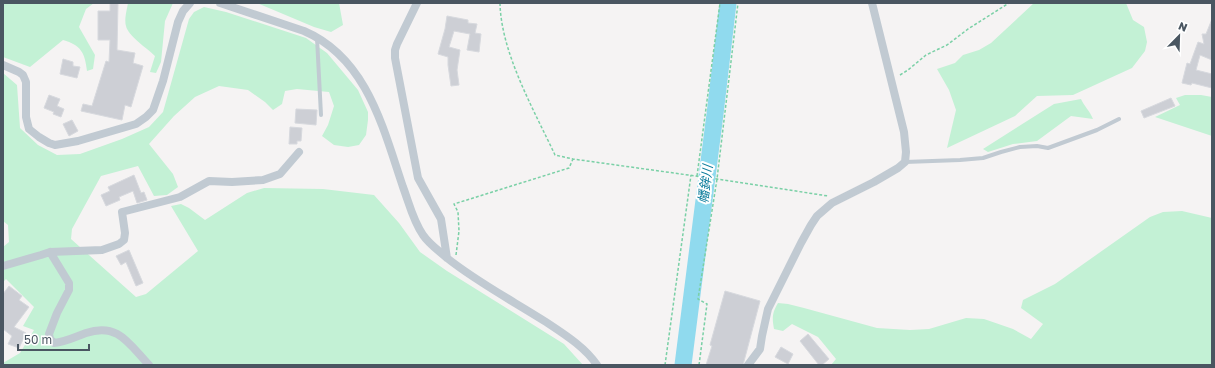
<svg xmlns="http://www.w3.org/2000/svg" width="1215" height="368" viewBox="0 0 1215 368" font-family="'Golos Text','Noto Sans JP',sans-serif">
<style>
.green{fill:#c3f1d5}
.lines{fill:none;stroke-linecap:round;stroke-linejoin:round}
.river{stroke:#90daee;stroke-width:17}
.building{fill:#cdcfd5;stroke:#d7d9de}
.path{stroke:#7ad0a6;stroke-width:1.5;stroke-dasharray:3 2;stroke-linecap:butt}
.lane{stroke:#c1cad2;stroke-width:4}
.street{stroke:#c1cad2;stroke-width:8}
.labels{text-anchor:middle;stroke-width:4;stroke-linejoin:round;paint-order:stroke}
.water-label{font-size:13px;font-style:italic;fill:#0c7c9b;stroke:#fff}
</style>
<rect width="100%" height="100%" fill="#f5f3f3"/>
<!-- green -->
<path class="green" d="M3 3H94L86 9 79 27 95 55 93 69 87 71C85 53 81 45 63 40L30 67 3 57Z
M128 3H173L165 21 161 62 156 73 150 72 155 56C147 48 128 36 126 26 124 20 127 9 128 3Z
M257 3H339L343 25 331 32 314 27Z
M1034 3H1126L1133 20 1144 27 1147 42 1145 51 1132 68 1073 95 1037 96 1015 116 947 148 956 110 949 90 937 69 955 63 963 55 979 50 991 43Z
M204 7 226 12 306 38 327 53 358 90 368 112V120L366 135 359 145 348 147 334 145 322 136 328 125 334 106 329 92 297 89 285 91 282 104 273 110 265 102 248 90 219 86 195 97 174 116 149 144 173 174 178 187 167 195 154 196 138 166 101 176 72 229 71 239 136 297 146 294 198 251 171 206 181 204 189 208 205 220 247 193 264 188 323 189 374 195 399 223 420 252 447 271 564 344 583 365H3V363L20 353 34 330 23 326 34 307 6 279 3 282V247L9 242 8 225 3 221V73L17 85 20 128 38 145 57 155 80 154 122 139 149 127 163 112 189 19 194 12Z
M1185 95H1201L1212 97V136L1155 117 1180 105 1176 98Z
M1081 99C1084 106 1090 111 1093 119L1071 116 1037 141 1013 144 988 152 983 149 1054 104Z
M1182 211 1212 218V365H831L836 359 818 337 792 324 783 331 774 329C772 318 772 313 778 303L788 304 804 308 877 328 910 330 929 329 966 318 984 319 1013 329 1031 339 1043 324 1021 308 1023 300 1055 284 1150 217 1163 212Z"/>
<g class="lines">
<!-- river -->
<path class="river" d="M683 365 715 114 728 3"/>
</g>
<!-- building -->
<path class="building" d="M110 3H118L117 50 135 53 133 63 143 66 131 107 125 105 122 120 81 111 83 104 92 106 106 61 109 62 110 40H98V11H110Z
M447 16 468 20V23L477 24 475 33 481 34 479 52 467 50 470 34 454 31 449 47 460 50 457 70 459 85 451 86 448 65V57L438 54 445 29Z
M1212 19V60L1200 55 1196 70 1212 74V88L1192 83 1191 85 1182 83 1187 63 1190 64 1198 42 1204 44 1202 34H1206Z
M63 59 73 62V66L80 67 77 78 60 74Z
M49 95 60 99 57 106 64 109 61 117 53 114 54 112 44 108Z
M1171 98 1175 106 1144 118 1141 111Z
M296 109 317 110 316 125 295 123Z
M72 120 78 131 69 136 63 124Z
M290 127 302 128 301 141H297V144H289Z
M134 175 141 193 144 192 147 200 137 203 133 191 119 197 120 200 106 206 101 195 110 191 108 187Z
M129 250 143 283 136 286 126 262 121 265 116 256Z
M9 286 22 296 19 300 29 307 14 327 26 333 19 348 8 344 12 336 3 329V294Z
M725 291 760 301 743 365H706L712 346 710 345Z
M808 334 829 359 822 365H819L800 341Z
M781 347 793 354 788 364 775 357Z"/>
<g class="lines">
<!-- path -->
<path class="path" d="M500 3C501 53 534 110 555 155L573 159 717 179 828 196
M900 75 908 70 926 55 947 45 968 29 1009 3
M697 176 720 3
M456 255 459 231 458 212 454 204 569 168 573 159
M665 365 691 175
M699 365 707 304 698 299 717 179 738 3"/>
<!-- lane -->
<path class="lane" d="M317 38 321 115
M905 162 960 160 983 158 1001 152 1020 147 1037 146 1048 148 1097 130 1119 119"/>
<!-- street -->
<path class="street" d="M220 3 304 31C367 58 383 128 403 187 409 203 413 221 423 235 429 244 438 250 447 258 477 282 513 301 546 322 564 334 585 347 597 365
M417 3 397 44 395 50V58L418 178 441 219 447 258
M3 65 19 72 23 75 26 82V117L29 129 39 137 49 143 55 145 78 141 136 124 146 117 153 110 163 81 178 22 183 11 190 3
M50 252 69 283V290L57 313 49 334 50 339 54 343C65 342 75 337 86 333 118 322 129 344 149 365
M3 266 41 255 50 252 102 250 119 244 124 240 125 233 122 212 180 197 209 181 232 182 263 180 280 174 299 152
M748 365 760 349 762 336 768 309 801 243 811 225 817 216 832 203 874 182 898 168 905 162 906 152 904 132 872 3"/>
</g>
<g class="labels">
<!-- water labels -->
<g class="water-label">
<text transform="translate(705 184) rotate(-83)" y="5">幡鉾川</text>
</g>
</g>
<!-- border -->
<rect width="1215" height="368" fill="none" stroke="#4a5661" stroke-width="8"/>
<!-- north arrow -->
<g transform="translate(1179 36) rotate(23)" stroke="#ffffff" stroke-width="3" paint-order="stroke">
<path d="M0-3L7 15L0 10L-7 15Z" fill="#4a5661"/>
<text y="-6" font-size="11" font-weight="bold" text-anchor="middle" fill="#4a5661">N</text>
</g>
<!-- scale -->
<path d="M18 344v6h71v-6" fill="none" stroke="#4a5661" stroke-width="2"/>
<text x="24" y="344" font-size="12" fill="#4a5661" stroke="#ffffff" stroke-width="3" paint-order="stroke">50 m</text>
</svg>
